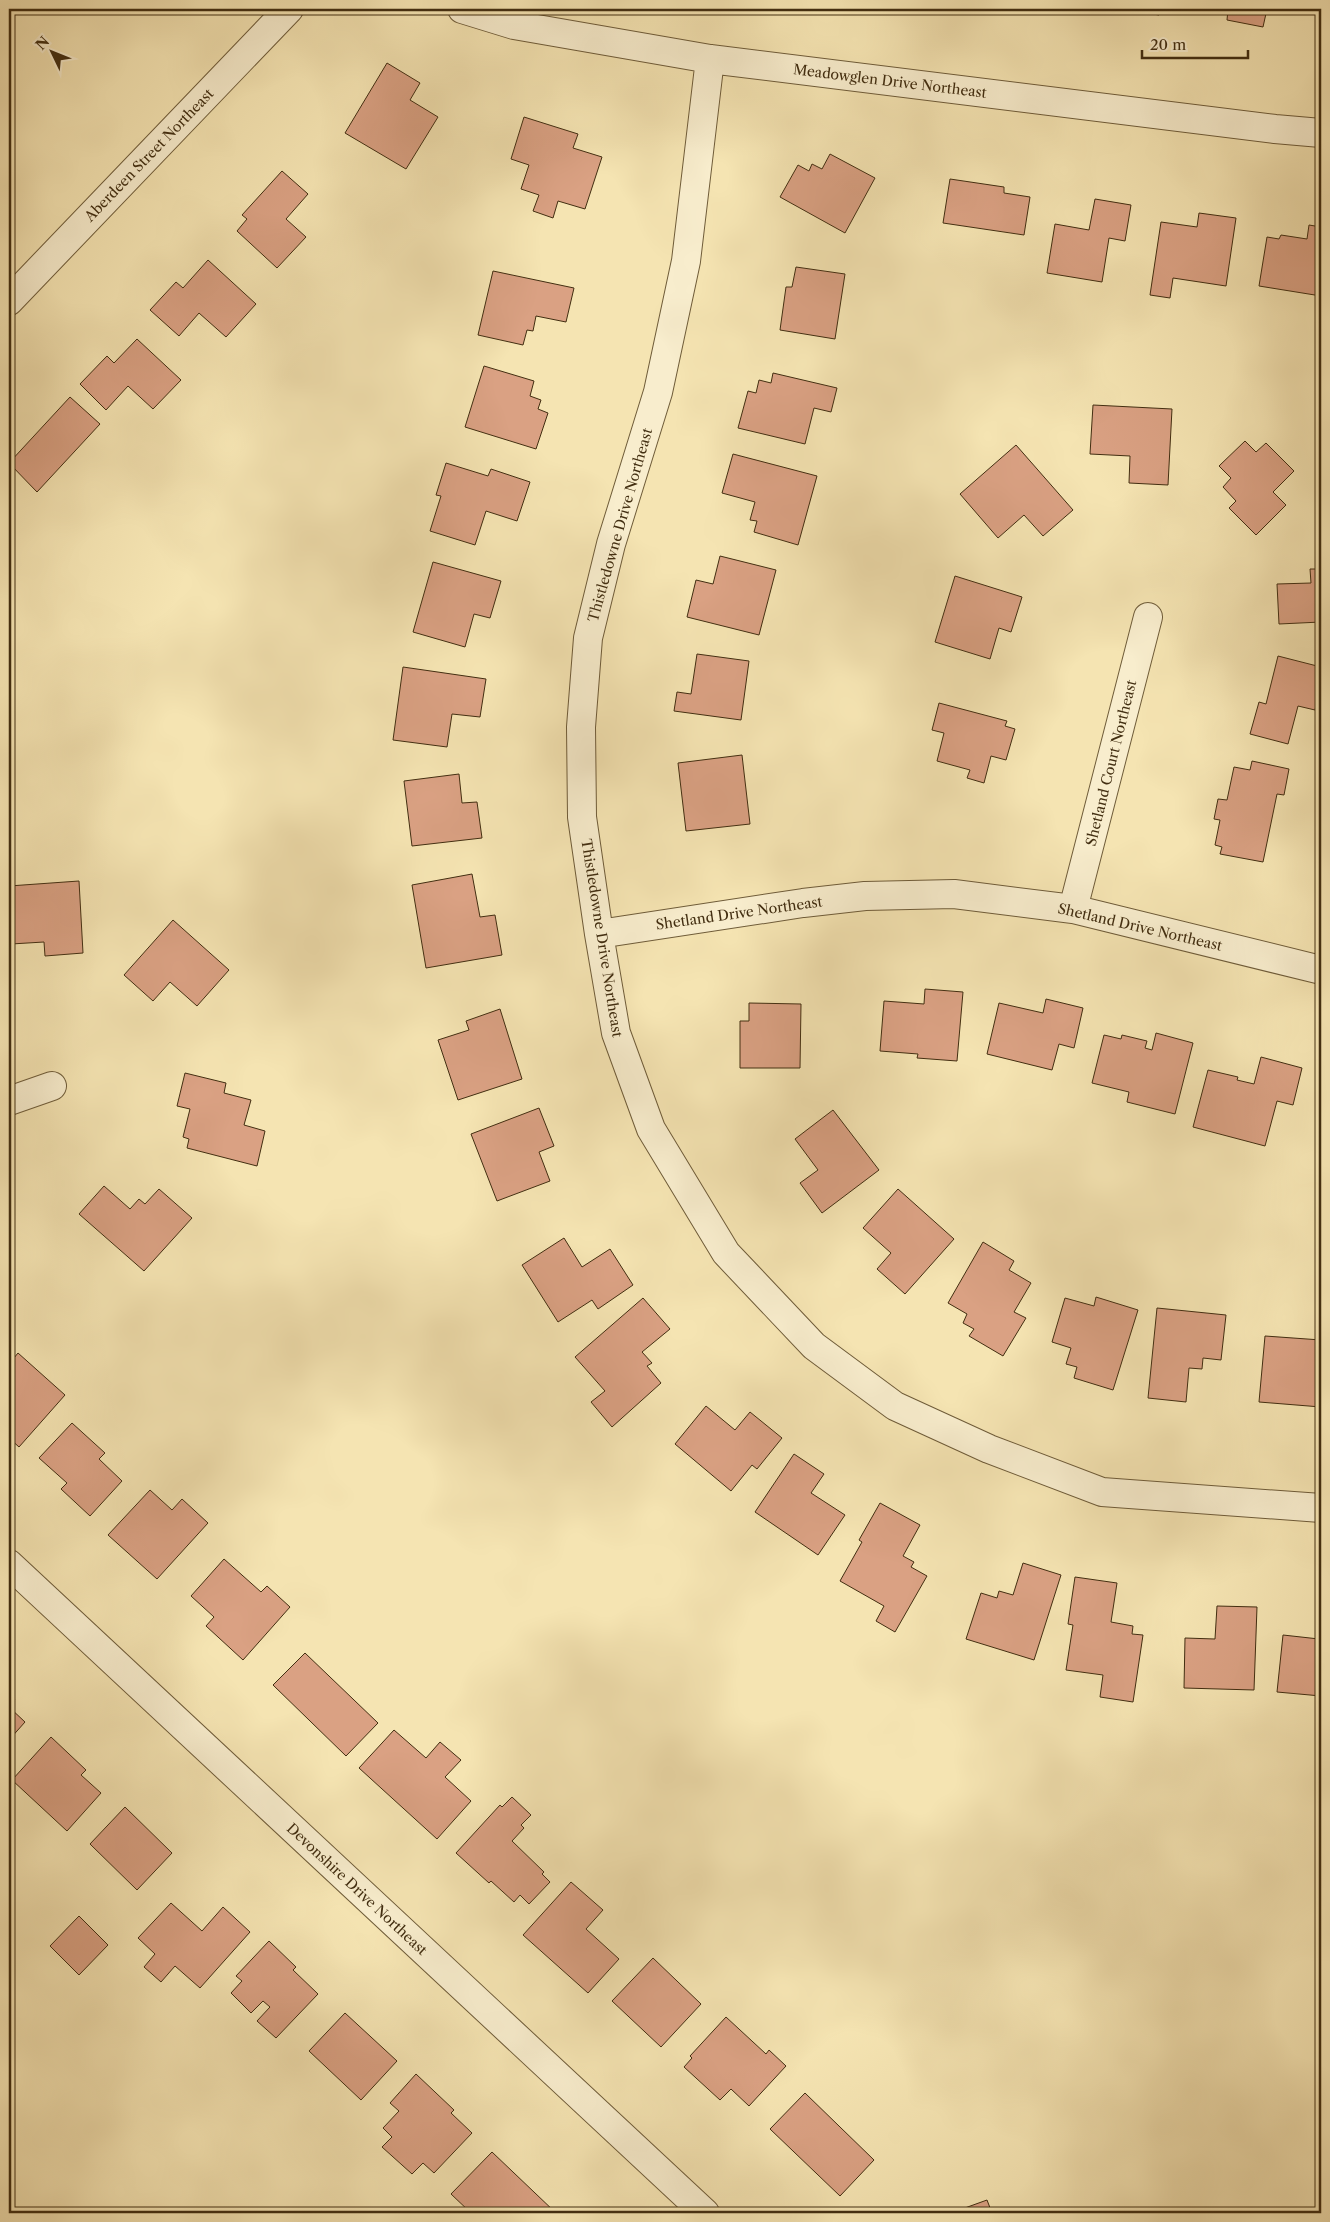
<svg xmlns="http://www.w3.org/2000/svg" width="1330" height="2222" viewBox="0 0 1330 2222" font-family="'Libre Caslon Text',serif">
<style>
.building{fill:#daa183;stroke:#422e11}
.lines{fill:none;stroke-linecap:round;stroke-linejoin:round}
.minor-casing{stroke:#6f5c39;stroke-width:30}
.tertiary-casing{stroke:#6f5c39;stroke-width:30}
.minor{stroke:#f8edcd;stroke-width:28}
.tertiary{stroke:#f8edcd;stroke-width:28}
.labels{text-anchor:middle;stroke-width:5;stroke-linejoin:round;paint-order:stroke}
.street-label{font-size:14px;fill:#422e11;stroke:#f8edcd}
</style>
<rect width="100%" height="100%" fill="#f5e4b2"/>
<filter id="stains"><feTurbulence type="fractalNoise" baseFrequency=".004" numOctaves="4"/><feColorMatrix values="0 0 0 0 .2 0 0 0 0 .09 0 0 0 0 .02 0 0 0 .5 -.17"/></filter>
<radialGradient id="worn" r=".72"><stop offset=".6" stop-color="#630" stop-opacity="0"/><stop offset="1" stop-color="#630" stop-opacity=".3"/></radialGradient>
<!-- building -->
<path class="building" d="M1123 9H1160L1159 15Z
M1228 9H1267L1263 27 1227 20Z
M387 63 420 83 410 100 438 117 406 169 345 133Z
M524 117 578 134 573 148 602 157 585 209 558 201 553 218 533 211 539 195 521 189 529 165 511 159Z
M830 154 875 178 845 233 780 197 798 165 809 171 812 164 822 169Z
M282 171 308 194 286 219 306 237 277 268 237 231 247 219 242 215Z
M950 179 1004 187V193L1030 197 1024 235 943 223Z
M1095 199 1131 205 1125 241 1109 238 1102 282 1047 273 1055 224 1089 230Z
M1199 213 1236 218 1226 286 1173 278 1170 298 1150 295 1161 222 1197 227Z
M1309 225 1321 227V296L1259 286 1267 237 1279 239 1281 235 1307 239Z
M208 260 256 304 226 337 199 313 179 336 150 310 176 282 183 288Z
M796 267 845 274 835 339 780 330 786 287H792Z
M493 271 574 288 566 322 536 316 533 331 527 330 523 345 478 335Z
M137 339 181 380 153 409 128 386 106 410 80 384 107 356 114 363Z
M484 366 534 381 530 396 541 400 538 409 548 413 536 449 465 427Z
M773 373 837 388 831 412 814 408 805 444 738 428 748 391 756 393 759 380 771 383Z
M70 397 100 424 37 492 9 463Z
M1093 405 1172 409 1168 485 1129 483 1130 456 1090 454Z
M1245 441 1256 452 1266 443 1294 471 1273 492 1286 505 1256 535 1229 508 1236 501 1223 487 1231 478 1219 466Z
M1016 445 1073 510 1043 536 1024 515 998 538 960 494Z
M733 454 817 476 798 545 754 532 757 521 750 520 755 502 722 493Z
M446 463 488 476 491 469 530 482 517 521 486 511 475 545 430 531 441 496 436 495Z
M1316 550H1321V622L1279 624 1277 584 1311 583 1310 569H1317Z
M720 556 776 570 759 635 687 617 696 580 713 584Z
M433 562 501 581 490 618 474 614 465 647 413 632Z
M955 576 1022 597 1011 632 999 628 990 659 935 642Z
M697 654 749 661 741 720 674 711 677 692 691 694Z
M1278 656 1321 667V684L1315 710 1298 706 1288 744 1250 734 1259 702 1266 704Z
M403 667 486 679 480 717 452 714 447 747 393 740Z
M939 703 1007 721 1005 726 1015 729 1006 760 991 756 984 783 967 778 970 770 937 761 944 733 932 730Z
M742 755 750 824 686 831 678 763Z
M1252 761 1289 769 1284 795 1277 794 1263 862 1220 854 1222 847 1215 845 1220 820 1214 819 1218 799 1227 800 1234 767 1250 770Z
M459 774 462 803 477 802 482 838 412 846 404 781Z
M472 874 480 917 495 915 502 955 426 968 412 885Z
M79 881 83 953 45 956 44 942 11 944 9 886Z
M173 920 229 970 197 1006 170 982 153 1001 124 975Z
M925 989 963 992 957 1061 917 1058 918 1054 880 1051 884 1001 924 1004Z
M1046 999 1083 1008 1074 1048 1059 1044 1052 1070 987 1054 999 1003 1043 1013Z
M749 1003 801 1004 800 1068H740V1021H749Z
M500 1009 522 1079 458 1100 438 1040 469 1030 466 1021Z
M1156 1033 1193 1043 1175 1114 1127 1102 1129 1092 1092 1083 1104 1035 1121 1039 1122 1035 1147 1041 1145 1048 1152 1050Z
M1261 1057 1302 1068 1293 1105 1277 1101 1265 1146 1193 1127 1208 1070 1238 1077 1237 1080 1254 1084Z
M185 1073 226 1083 224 1093 251 1100 244 1125 265 1131 257 1166 187 1148 189 1139 183 1137 190 1109 177 1106Z
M539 1108 554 1146 539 1152 550 1181 497 1201 471 1134Z
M833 1110 879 1170 822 1213 800 1183 818 1170 795 1139Z
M104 1186 130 1209 139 1199 145 1204 159 1189 192 1218 144 1271 79 1214Z
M898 1189 954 1239 905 1294 877 1269 891 1253 863 1228Z
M564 1238 582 1267 610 1249 633 1285 598 1309 592 1300 558 1322 522 1265Z
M983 1242 1014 1261 1009 1270 1031 1283 1014 1312 1026 1318 1003 1356 969 1336 974 1329 963 1323 967 1314 948 1303Z
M1096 1297 1138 1310 1113 1390 1074 1378 1077 1367 1066 1364 1071 1348 1052 1342 1065 1298 1094 1306Z
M643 1298 670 1329 642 1352 652 1363 647 1366 661 1383 612 1427 591 1402 605 1391 575 1357Z
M1157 1308 1226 1315 1221 1360 1203 1358 1202 1369 1189 1368 1186 1402 1148 1398Z
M1265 1336 1321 1340V1407L1259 1402Z
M18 1353 65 1395 19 1447 9 1438V1364Z
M706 1406 735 1430 750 1412 782 1438 757 1469 752 1465 731 1491 675 1444Z
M72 1423 105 1453 99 1459 122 1481 90 1516 61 1489 67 1483 39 1458Z
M794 1454 824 1474 811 1493 845 1515 818 1555 755 1512Z
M150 1490 172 1510 182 1499 208 1523 157 1579 108 1535Z
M880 1503 920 1525 903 1556 914 1562 911 1567 927 1576 895 1632 876 1621 884 1606 840 1581 862 1542 859 1540Z
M224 1559 261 1592 267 1586 290 1607 243 1660 206 1626 214 1617 191 1596Z
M1023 1563 1061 1575 1034 1660 966 1639 981 1593 997 1598 999 1591 1013 1595Z
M1075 1577 1117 1583 1111 1622 1133 1626 1132 1634 1143 1635 1133 1702 1100 1697 1103 1675 1066 1670 1073 1625 1068 1624Z
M1217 1606 1257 1607 1254 1690 1184 1688 1185 1638 1215 1639Z
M1319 1633H1321V1696L1277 1692 1283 1635 1319 1639Z
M305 1653 378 1723 346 1756 273 1685Z
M9 1693 15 1699 9 1706Z
M9 1707 25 1722 9 1740Z
M394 1730 426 1758 440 1742 461 1760 445 1777 471 1801 437 1839 359 1768Z
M51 1737 86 1770 81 1775 101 1793 67 1831 12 1780Z
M512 1797 531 1815 521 1825 524 1828 512 1841 544 1872 542 1874 550 1882 529 1904 520 1895 514 1902 491 1881 489 1883 456 1853 500 1805 502 1807Z
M125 1807 172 1853 137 1890 90 1844Z
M571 1882 603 1910 586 1929 619 1959 588 1993 523 1935Z
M171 1903 202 1931 223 1907 250 1932 200 1988 175 1966 161 1982 144 1967 155 1954 138 1938Z
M79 1916 108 1945 79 1975 50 1946Z
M269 1941 296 1967 293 1970 318 1994 276 2038 257 2021 270 2007 263 2001 251 2013 231 1993 242 1981 236 1976Z
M653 1958 701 2004 661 2047 612 2001Z
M345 2013 397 2061 361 2100 309 2051Z
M726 2017 766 2054 769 2050 786 2066 749 2106 731 2089 720 2100 684 2067 692 2058 690 2056Z
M416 2074 454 2110 451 2113 472 2133 434 2173 423 2163 412 2174 382 2147 392 2137 383 2128 399 2111 390 2103Z
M805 2093 874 2160 840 2196 770 2129Z
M492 2152 556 2213H471L451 2194Z
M987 2200 992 2213H951Z"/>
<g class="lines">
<defs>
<path id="minor" d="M462 9 514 25 710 59 1275 129 1321 133
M710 59 686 261 658 392 611 544 588 638 581 727 582 817 599 934 616 1033 651 1129 726 1253 814 1346 895 1406 989 1449 1102 1492 1321 1508
M1073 909 1148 617
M599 934 803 903 865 896 954 894 1073 909 1321 970
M9 1101 52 1086
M9 1564 705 2213"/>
<path id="tertiary" d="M9 301 289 9"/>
</defs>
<!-- minor casing -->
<use href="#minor" class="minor-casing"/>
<!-- tertiary casing -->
<use href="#tertiary" class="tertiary-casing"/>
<!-- minor -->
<use href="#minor" class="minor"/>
<!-- tertiary -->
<use href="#tertiary" class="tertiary"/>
</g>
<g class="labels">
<!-- street labels -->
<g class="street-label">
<text transform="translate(890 81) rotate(7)" y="5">Meadowglen Drive Northeast</text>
<text transform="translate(149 155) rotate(-46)" y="5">Aberdeen Street Northeast</text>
<text transform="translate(620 525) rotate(-74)" y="5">Thistledowne Drive Northeast</text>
<text transform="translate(1111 763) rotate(-76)" y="5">Shetland Court Northeast</text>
<text transform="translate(739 913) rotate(-8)" y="5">Shetland Drive Northeast</text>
<text transform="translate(1140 927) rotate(13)" y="5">Shetland Drive Northeast</text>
<text transform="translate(602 938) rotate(81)" y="5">Thistledowne Drive Northeast</text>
<text transform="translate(357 1889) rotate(43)" y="5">Devonshire Drive Northeast</text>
</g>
</g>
<!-- margin -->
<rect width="1330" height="2222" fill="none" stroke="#f5e4b2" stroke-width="30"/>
<rect x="10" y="10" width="1310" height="2202" fill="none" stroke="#422e11" stroke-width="2.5"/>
<rect x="15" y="15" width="1300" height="2192" fill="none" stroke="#422e11"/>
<!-- north arrow -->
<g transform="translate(52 52) rotate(313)" stroke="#f8edcd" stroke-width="4" paint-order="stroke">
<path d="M0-4L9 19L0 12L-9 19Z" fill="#422e11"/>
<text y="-8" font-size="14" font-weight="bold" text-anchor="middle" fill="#422e11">N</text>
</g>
<!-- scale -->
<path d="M1142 50v8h106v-8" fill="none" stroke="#422e11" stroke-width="2.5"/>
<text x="1150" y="50" font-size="15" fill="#422e11" stroke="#f8edcd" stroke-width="4" paint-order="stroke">20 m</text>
<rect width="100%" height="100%" filter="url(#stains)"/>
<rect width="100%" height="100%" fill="url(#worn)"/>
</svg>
